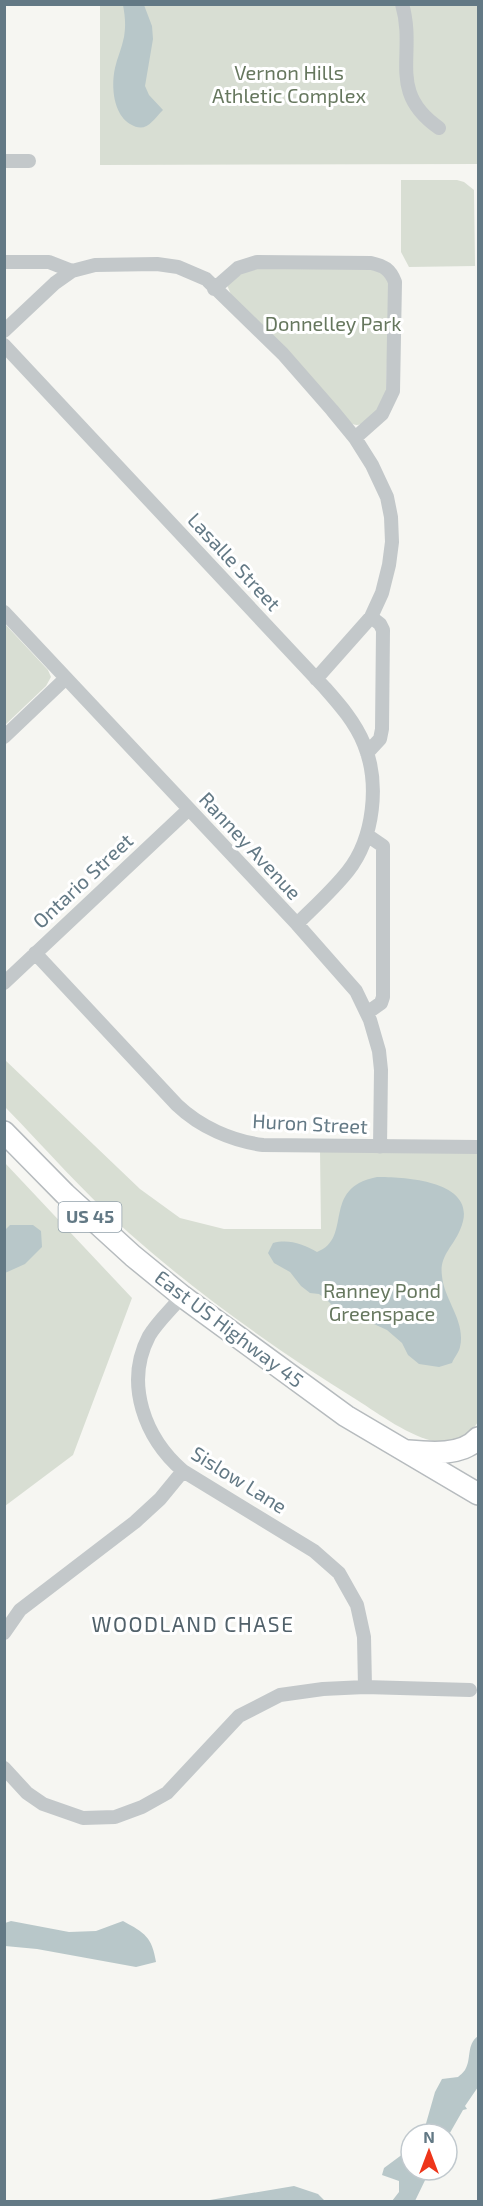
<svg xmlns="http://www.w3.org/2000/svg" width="483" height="2206" viewBox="0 0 483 2206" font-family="'Exo 2',sans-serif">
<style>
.green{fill:#d8ded3}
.water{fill:#b8c7c9}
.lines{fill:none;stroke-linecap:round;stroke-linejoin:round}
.primary-casing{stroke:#b6bbbe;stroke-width:24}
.street{stroke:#c3c8ca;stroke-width:14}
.primary{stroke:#fff;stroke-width:21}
.labels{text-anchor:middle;stroke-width:6;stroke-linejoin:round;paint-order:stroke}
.shield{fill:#fff;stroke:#92a1aa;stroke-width:1.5}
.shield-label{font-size:18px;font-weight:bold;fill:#637985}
.park-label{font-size:20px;fill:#66775e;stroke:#fff}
.street-label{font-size:20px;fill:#637985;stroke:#fff}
.neighbourhood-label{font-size:21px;letter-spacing:1.5px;fill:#51616a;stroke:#fff}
</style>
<rect width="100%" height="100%" fill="#f6f6f2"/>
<!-- green -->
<path class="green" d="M100 5H478V164L100 165Z
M401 180H457L464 182 474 190 475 266 409 267 401 252Z
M370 268 383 273 389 284 386 397C381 405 370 421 361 424 355 427 351 423 346 420L232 297 227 285 242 273 253 269Z
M5 624 48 670 51 677 46 686 5 725Z
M4 1059 140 1189 180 1218 224 1229H321L320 1151 478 1153V1422C469 1436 455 1446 437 1442 410 1437 379 1414 357 1400 277 1350 200 1296 129 1233 85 1194 46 1149 5 1107Z
M5 1163 132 1298 73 1455 5 1506Z"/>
<!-- water -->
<path class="water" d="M123 5H144L152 26 153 39 145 86 149 95 163 110C152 121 146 134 130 124 113 114 111 86 115 68 117 58 122 48 124 37 126 25 125 16 123 5Z
M377 1177C406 1177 482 1181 460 1230 453 1247 439 1256 442 1276 444 1300 466 1321 460 1347 459 1352 454 1358 452 1363L439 1367 419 1364 408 1355 402 1343 387 1330 352 1314 338 1311 326 1299 319 1294 310 1293 301 1286 290 1272 274 1263 268 1253 273 1243C289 1239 303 1244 317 1252 354 1238 320 1188 377 1177Z
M10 1225H33L41 1231 42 1247 25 1264 5 1273V1230Z
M11 1921 69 1932 96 1931 123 1921C145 1933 152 1937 156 1962L136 1967 37 1949 5 1946V1923Z
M478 2036V2087L465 2106 467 2109 463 2110 447 2138V2134H423L435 2092 442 2079 458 2077C460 2075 463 2073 465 2070 472 2058 466 2045 478 2036Z
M411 2148V2170H430L415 2201H392L399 2192V2181L382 2175 384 2168Z
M294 2186 318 2194 325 2201H204Z"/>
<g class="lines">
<defs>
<path id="primary" d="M4 1132 65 1194 133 1256 182 1296 346 1416 478 1494
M408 1451C430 1453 463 1456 478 1438"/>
</defs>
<!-- primary casing -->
<use href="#primary" class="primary-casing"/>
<!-- street -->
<path class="street" d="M402 4C417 55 386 91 439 128
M4 161H29
M4 262H49L72 271 95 265 157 264 178 267 206 279 283 354 332 410 355 438 372 465 387 497 391 517 392 542 389 565 382 593 371 617 316 679
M214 289 238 268 257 262 371 263C384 266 390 269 395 282L393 391 382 414 355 438
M4 331 55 283 72 271
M4 345 325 688C340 705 355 722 364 744 380 783 374 838 348 871 333 890 314 907 297 924
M4 612 297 924 356 991 370 1020 379 1051 381 1070 380 1147
M4 737 66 678
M367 753 380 739 382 729 383 630 380 624 371 617
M35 953 177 1105C200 1127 232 1141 263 1145L478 1147
M4 983 189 809
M367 1013 381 1003 383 997V846L367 835
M182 1296C171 1310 158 1321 149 1336 124 1384 145 1438 183 1471L314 1551 339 1573 357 1605 364 1637 365 1687
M4 1633 20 1610 135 1522 160 1499 183 1471
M4 1768 27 1793 43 1804 83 1818 115 1817 142 1807 167 1793 239 1716 280 1695 323 1689 365 1687 470 1690"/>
<!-- primary -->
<use href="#primary" class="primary"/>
</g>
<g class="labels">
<!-- shield labels -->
<rect class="shield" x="58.5" y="1202" width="63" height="30" rx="4.5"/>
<g class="shield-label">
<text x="90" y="1223">US 45</text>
</g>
<!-- park labels -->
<g class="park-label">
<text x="289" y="80">Vernon Hills<tspan x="289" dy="23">Athletic Complex</tspan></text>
<text x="333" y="331">Donnelley Park</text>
<text x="382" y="1298">Ranney Pond<tspan x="382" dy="23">Greenspace</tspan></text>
</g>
<!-- street labels -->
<g class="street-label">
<text transform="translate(234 562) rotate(47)" y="7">Lasalle Street</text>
<text transform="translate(250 846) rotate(47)" y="7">Ranney Avenue</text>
<text transform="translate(83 881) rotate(-43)" y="7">Ontario Street</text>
<text transform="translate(310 1124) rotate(3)" y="7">Huron Street</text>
<text transform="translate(229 1329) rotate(37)" y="7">East US Highway 45</text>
<text transform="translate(239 1480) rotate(32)" y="7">Sislow Lane</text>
</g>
<!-- neighbourhood labels -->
<g class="neighbourhood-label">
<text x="193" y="1632">WOODLAND CHASE</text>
</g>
</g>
<!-- border -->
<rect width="483" height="2206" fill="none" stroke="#637985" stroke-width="12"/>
<!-- north arrow -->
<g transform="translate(429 2152)"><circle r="28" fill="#ffffff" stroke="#c1c9ce" stroke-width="1.5"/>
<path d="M0-4.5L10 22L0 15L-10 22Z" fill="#ee351a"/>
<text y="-9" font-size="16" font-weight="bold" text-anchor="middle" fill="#637985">N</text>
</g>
</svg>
